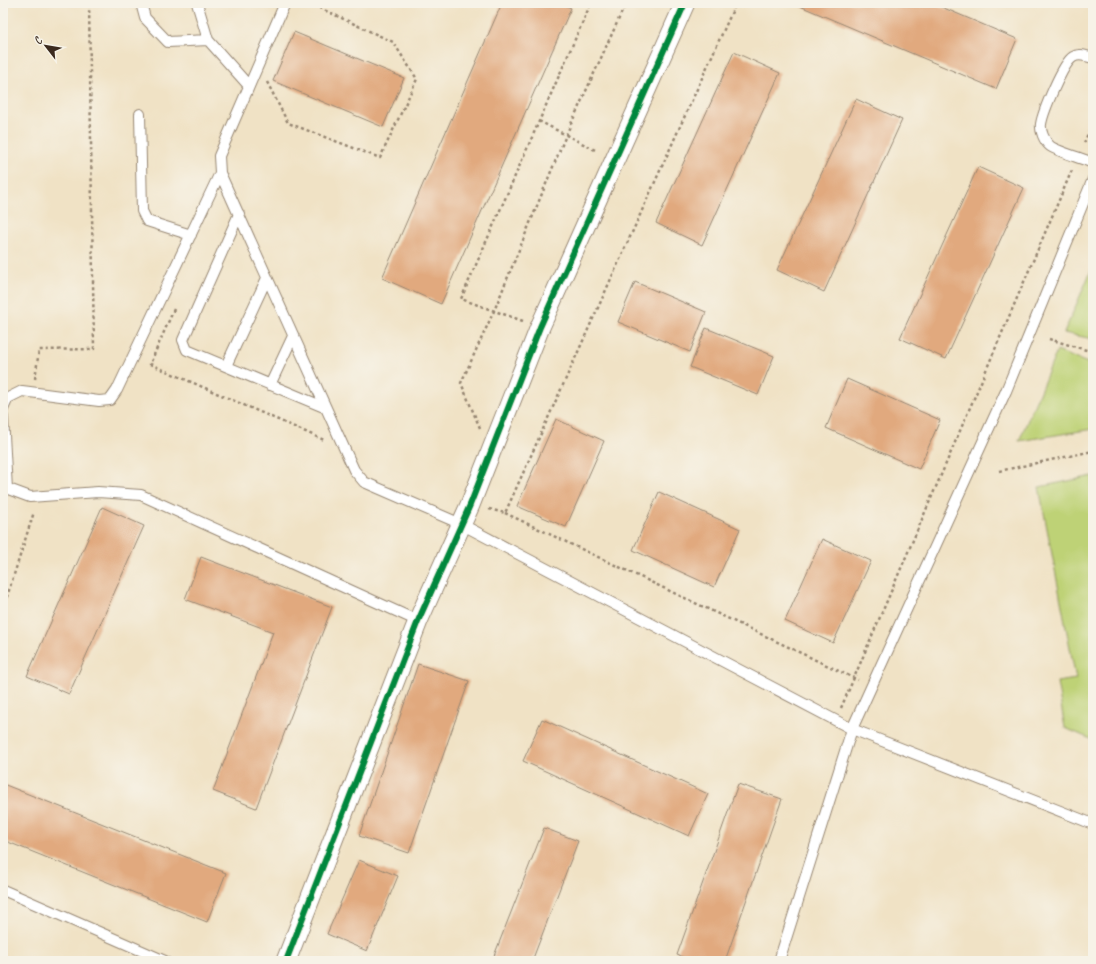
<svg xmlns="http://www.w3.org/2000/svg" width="1096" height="964" viewBox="0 0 1096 964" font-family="Caveat,sans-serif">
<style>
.green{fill:#bed276;stroke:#7c7e4a}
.building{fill:#e1a97e}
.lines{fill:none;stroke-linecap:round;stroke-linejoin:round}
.service-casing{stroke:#968672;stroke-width:12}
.minor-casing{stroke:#968672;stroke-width:21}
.path{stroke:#968672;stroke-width:2.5;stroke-dasharray:3 3;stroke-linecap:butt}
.service{stroke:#fff;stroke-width:10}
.minor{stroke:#fff;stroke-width:19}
.cycleway-casing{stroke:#f7f3e8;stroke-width:8}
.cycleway{stroke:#00873e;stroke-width:6}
</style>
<rect width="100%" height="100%" fill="#f7f3e8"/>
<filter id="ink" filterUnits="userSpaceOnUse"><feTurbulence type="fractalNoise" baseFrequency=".025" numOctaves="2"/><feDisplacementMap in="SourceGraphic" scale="8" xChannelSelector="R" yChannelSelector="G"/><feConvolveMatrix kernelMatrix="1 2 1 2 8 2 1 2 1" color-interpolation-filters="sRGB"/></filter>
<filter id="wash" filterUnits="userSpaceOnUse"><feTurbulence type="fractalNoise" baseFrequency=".012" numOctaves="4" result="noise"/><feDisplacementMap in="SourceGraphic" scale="16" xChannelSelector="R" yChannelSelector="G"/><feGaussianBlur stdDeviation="0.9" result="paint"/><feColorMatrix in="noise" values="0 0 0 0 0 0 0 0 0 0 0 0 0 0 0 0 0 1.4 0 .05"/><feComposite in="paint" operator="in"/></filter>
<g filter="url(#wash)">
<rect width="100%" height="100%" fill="#f0e2c5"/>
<!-- green -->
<path class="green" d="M1093 266V339L1064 333Z
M1057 351 1093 365V429L1019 441Z
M1093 476V740L1065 728 1057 682 1076 679 1039 487Z"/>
<g id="blocks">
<!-- building -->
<path class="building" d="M502 3H560L571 8 441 304 382 278Z
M793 3H932L1017 39 996 89Z
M294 32 404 78 383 127 273 81Z
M734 52 780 73 702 245 656 223Z
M856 99 902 120 824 292 777 270Z
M978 167 1024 188 946 359 900 338Z
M635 282 706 312 690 352 618 322Z
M706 328 774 356 758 395 690 367Z
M847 379 940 420 919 469 826 428Z
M556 419 604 441 566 527 517 506Z
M659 492 740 529 714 587 633 550Z
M102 507 144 526 69 694 27 676Z
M822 539 871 561 833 643 785 621Z
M201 557 332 607 256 808 213 791 273 632 185 599Z
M418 664 469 681 409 853 359 836Z
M542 719 708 794 689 836 523 761Z
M3 784 226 873 207 922 3 840Z
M738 784 782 799 725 961H693L677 955Z
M544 828 578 841 532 961H492Z
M359 860 398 876 367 951 327 934Z"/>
</g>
</g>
<g filter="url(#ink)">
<use href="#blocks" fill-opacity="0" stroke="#968672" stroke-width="1"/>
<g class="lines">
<defs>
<path id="service" d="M141 3 145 18 168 42 208 40
M197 3 208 40 249 86
M285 3 219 156 220 173 354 470 364 482 461 524 852 729 1093 824
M1093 58C1086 56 1079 53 1073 57 1063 63 1043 112 1041 124 1040 130 1044 141 1050 146 1056 151 1084 159 1093 163
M140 114 142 211 147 221 191 235
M239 214 183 340 187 350 326 408
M226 366 267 278
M270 385 293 336
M3 409 8 398 22 391 99 401 110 400 117 390 220 173
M3 417 7 489
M3 487 30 497 98 492 141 495 418 621
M3 890 165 961
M779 961 852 729 1006 391 1093 179"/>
<path id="minor" d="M286 961 418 621 470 505 540 327 685 3"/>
</defs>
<!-- service casing -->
<use href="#service" class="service-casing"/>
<!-- minor casing -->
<use href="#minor" class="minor-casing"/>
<!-- path -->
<path class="path" d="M267 82 288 123 380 158 417 79 393 42 309 3
M539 121 597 151
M1084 143 1093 122
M174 309 150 364 324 440
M523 321 461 299 591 3
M1049 339 1093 352
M35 379 39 350 94 349 89 3
M480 428 461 383 494 311 566 135 626 3
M999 471 1093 451
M489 509 505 513 736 3
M505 513 858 680
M3 609 34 512
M841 708 1072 170"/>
<!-- service -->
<use href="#service" class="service"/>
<!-- minor -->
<use href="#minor" class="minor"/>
<defs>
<path id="cycleway" d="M286 961 418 621 470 505 540 327 685 3"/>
</defs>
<!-- cycleway casing -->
<use href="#cycleway" class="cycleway-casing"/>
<!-- cycleway -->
<use href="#cycleway" class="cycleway"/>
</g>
</g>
<!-- margin -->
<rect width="1096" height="964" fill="none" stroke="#f7f3e8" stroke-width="16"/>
<!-- north arrow -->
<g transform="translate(46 46) rotate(301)" stroke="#f7f3e8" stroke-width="3" paint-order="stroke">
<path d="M0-3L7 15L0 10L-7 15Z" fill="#3b2a1e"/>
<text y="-6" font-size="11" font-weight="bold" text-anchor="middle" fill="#3b2a1e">С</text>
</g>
</svg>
